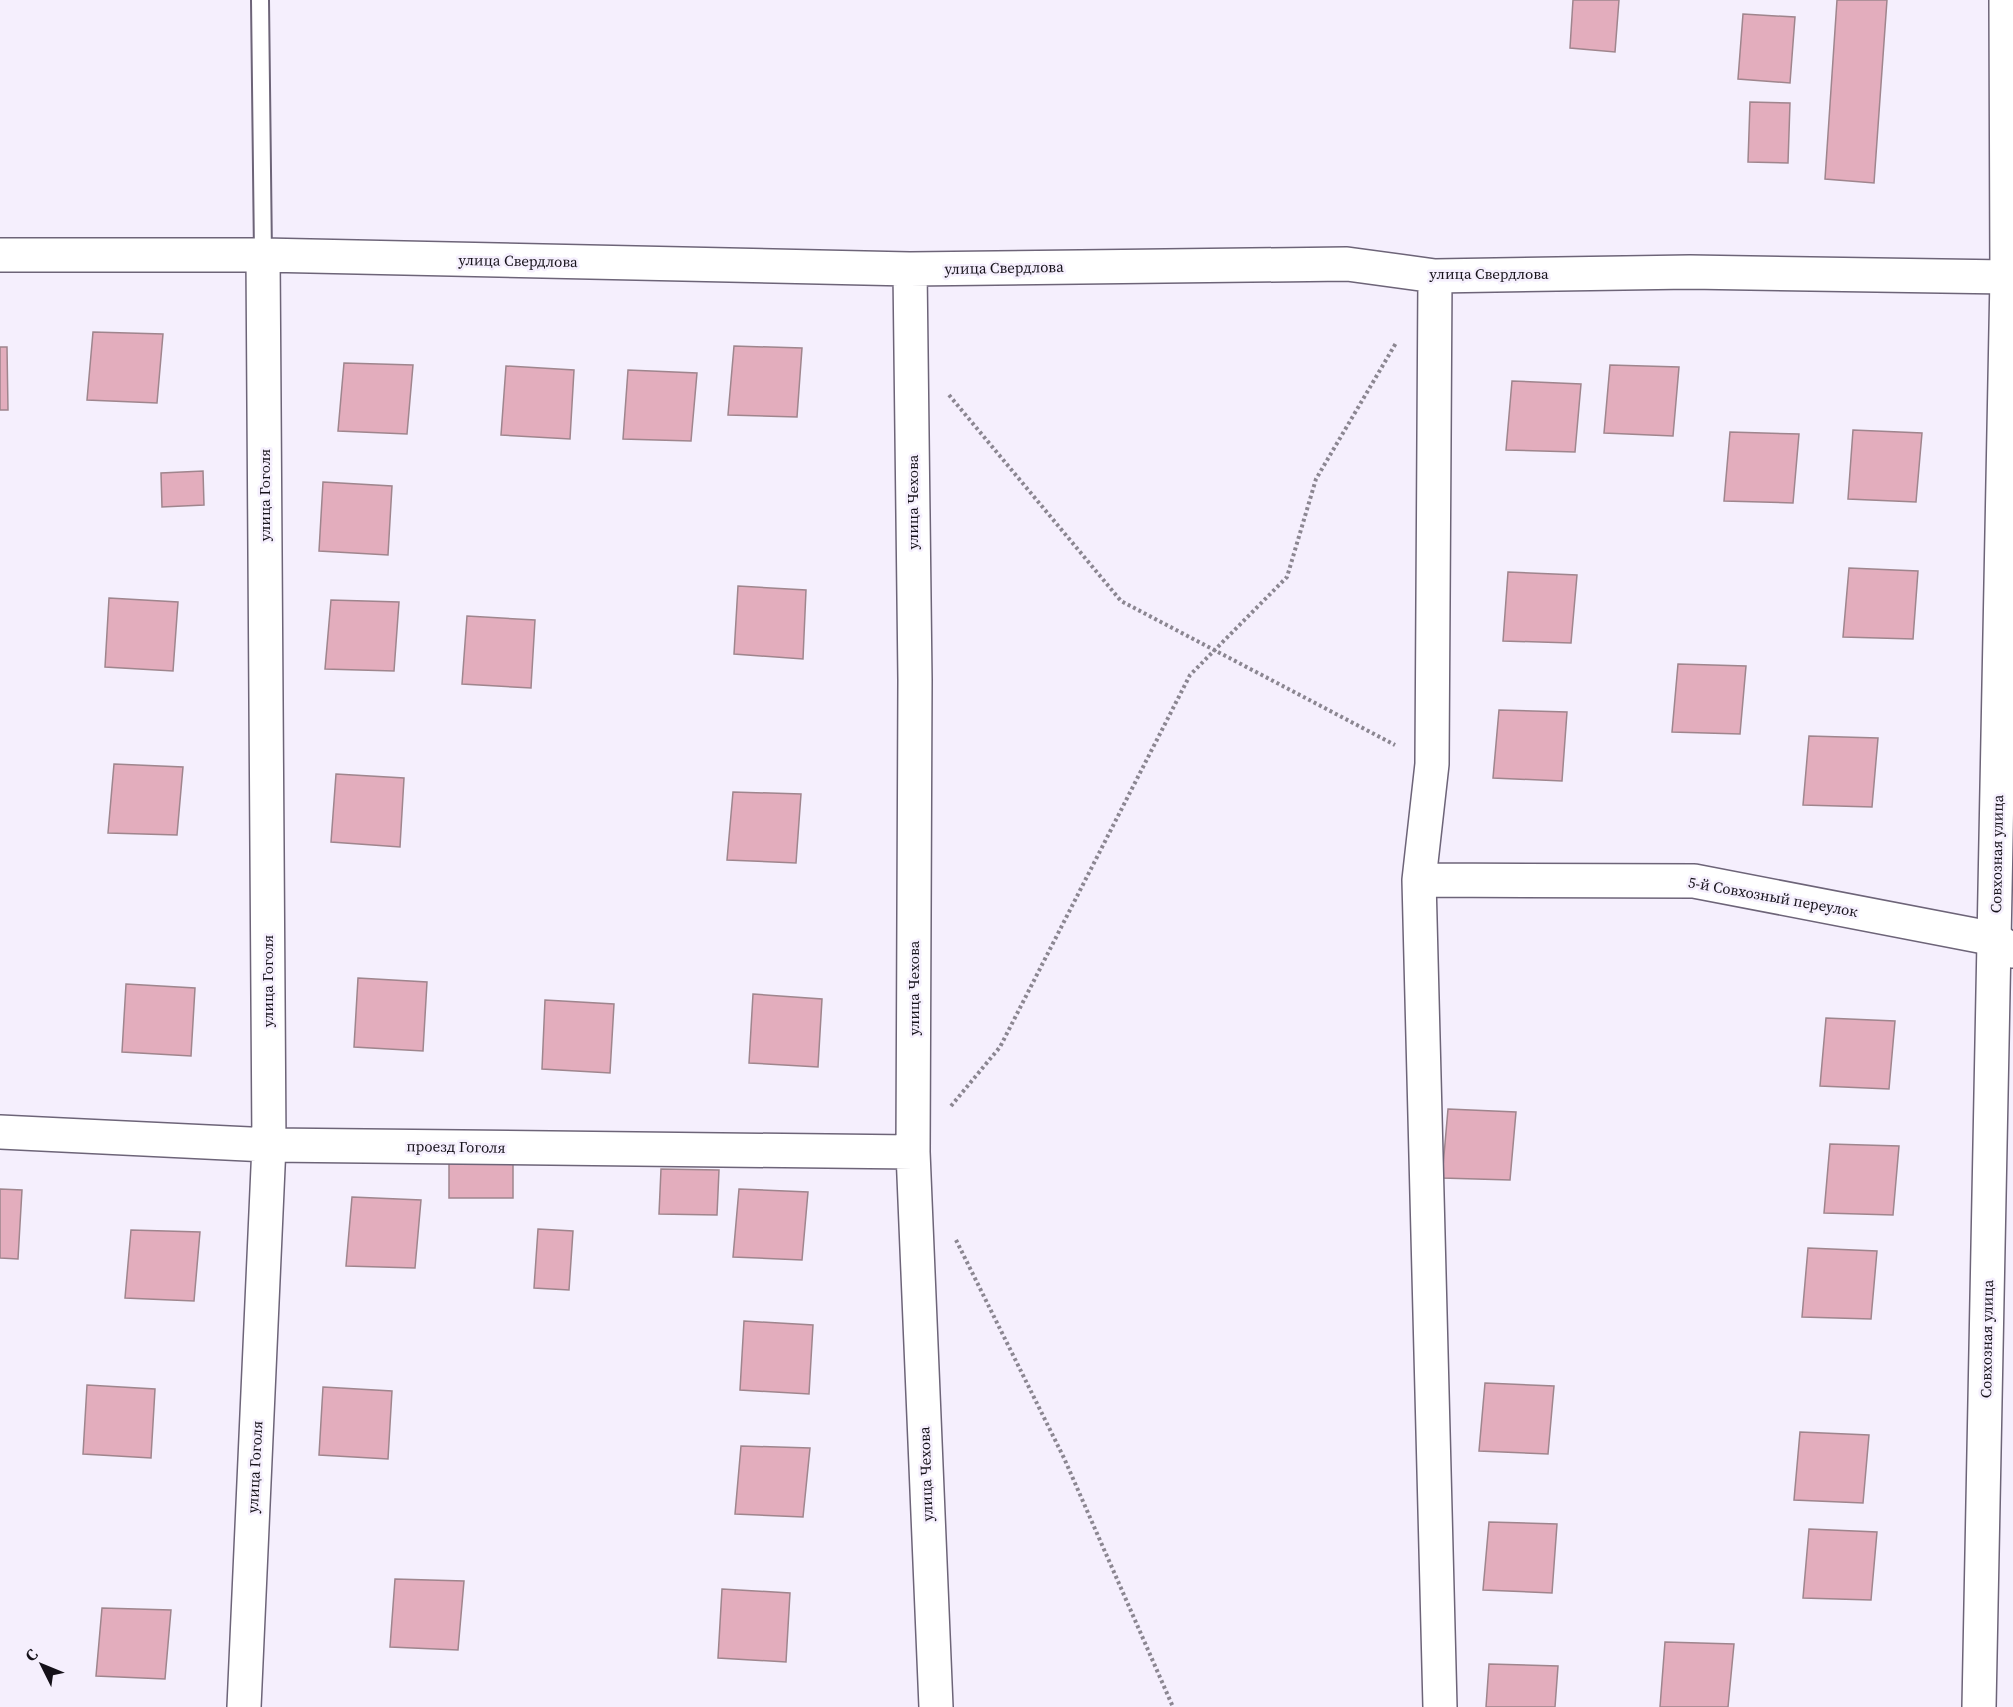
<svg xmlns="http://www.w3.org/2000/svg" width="2013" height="1707" viewBox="0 0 2013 1707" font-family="'Source Serif 4',serif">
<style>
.building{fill:#e3adbd;stroke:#9f858d;stroke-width:1.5}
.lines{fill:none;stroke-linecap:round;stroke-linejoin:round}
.service-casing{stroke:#6d6478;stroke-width:20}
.minor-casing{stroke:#6d6478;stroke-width:36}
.tertiary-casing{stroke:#6d6478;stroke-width:36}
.path{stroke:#8b8691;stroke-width:4;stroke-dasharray:3 3;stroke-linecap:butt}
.service{stroke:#fff;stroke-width:16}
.minor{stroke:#fff;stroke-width:33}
.tertiary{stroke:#fff;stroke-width:33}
.labels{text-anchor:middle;stroke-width:5;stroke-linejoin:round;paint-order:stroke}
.street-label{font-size:15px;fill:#151119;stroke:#f5effd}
</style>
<rect width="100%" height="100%" fill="#f5effd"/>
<!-- building -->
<path class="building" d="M1573 0H1619L1615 52 1570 48Z
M1837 0H1887L1874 183 1825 179Z
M1743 14 1795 17 1790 83 1738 79Z
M1750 102 1790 103 1788 163 1748 162Z
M93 332 163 334 157 403 87 400Z
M734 346 802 348 797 417 728 415Z
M0 347H7L8 410H0Z
M344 363 413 365 407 434 338 431Z
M1610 365 1679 367 1673 436 1604 433Z
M506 366 574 370 570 439 501 435Z
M628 370 697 373 691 441 623 439Z
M1512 381 1581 384 1575 452 1506 450Z
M1853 430 1922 433 1916 502 1848 499Z
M1730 432 1799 434 1793 503 1724 501Z
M203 471 204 505 162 507 161 473Z
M323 482 392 486 388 555 319 551Z
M1849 568 1918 571 1913 639 1843 637Z
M1508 572 1577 575 1571 643 1503 641Z
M738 586 806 590 803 659 734 654Z
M109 598 178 602 173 671 105 667Z
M331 600 399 602 394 671 325 669Z
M467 616 535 620 531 688 462 684Z
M1678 664 1746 666 1740 734 1672 732Z
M1499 710 1567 712 1562 781 1493 778Z
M1809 736 1878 738 1872 807 1803 805Z
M114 764 183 767 177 835 108 833Z
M336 774 404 778 400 847 331 842Z
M733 792 801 794 796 863 727 860Z
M358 978 427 982 423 1051 354 1047Z
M126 984 195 988 191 1056 122 1052Z
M753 994 822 999 818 1067 749 1063Z
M545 1000 614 1004 610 1073 542 1069Z
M1826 1018 1895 1021 1889 1089 1820 1086Z
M1448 1109 1516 1112 1510 1180 1442 1178Z
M1830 1144 1899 1146 1893 1215 1824 1213Z
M449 1158 513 1159V1198H449Z
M661 1169 719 1170 717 1215 659 1214Z
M0 1189 22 1190 18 1259 0 1258Z
M739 1189 808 1192 802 1260 733 1257Z
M352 1197 421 1200 415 1268 346 1266Z
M538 1229 573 1231 569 1290 534 1288Z
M131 1230 200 1232 194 1301 125 1298Z
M1808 1248 1877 1251 1871 1319 1802 1317Z
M744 1321 813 1325 809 1394 740 1390Z
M1485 1383 1554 1386 1548 1454 1479 1451Z
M87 1385 155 1389 151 1458 83 1454Z
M323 1387 392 1391 388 1459 319 1455Z
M1800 1432 1869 1435 1863 1503 1794 1500Z
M741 1446 810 1448 803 1517 735 1514Z
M1489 1522 1557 1524 1552 1593 1483 1590Z
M1809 1529 1877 1532 1871 1600 1803 1598Z
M395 1579 464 1581 458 1650 390 1647Z
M722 1589 790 1593 786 1662 718 1658Z
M102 1608 171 1610 165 1679 96 1676Z
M1665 1642 1734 1644 1728 1707H1660Z
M1489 1664 1558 1666 1555 1707H1486Z"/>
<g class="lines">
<defs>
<path id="service" d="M260 0 263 255"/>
<path id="minor" d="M0 255H263L910 269 1347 264 1435 276 1690 272 2007 277
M910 269 915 680 913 1152 936 1707
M1435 276 1432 764 1419 880 1440 1707
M1419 880 1694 881 1995 939 2013 951
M0 1132 269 1145 913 1152
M244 1707 269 1145 263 255"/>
<path id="tertiary" d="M1979 1707 2007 277 2006 0"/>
</defs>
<!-- service casing -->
<use href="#service" class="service-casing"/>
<!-- minor casing -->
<use href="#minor" class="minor-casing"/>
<!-- tertiary casing -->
<use href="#tertiary" class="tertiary-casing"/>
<!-- path -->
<path class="path" d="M949 395 1121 601 1395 745
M951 1106 1000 1047 1190 675 1287 577 1316 479 1396 343
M956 1240 1064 1458 1173 1707"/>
<!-- service -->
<use href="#service" class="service"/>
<!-- minor -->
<use href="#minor" class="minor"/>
<!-- tertiary -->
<use href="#tertiary" class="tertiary"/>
</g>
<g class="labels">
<!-- street labels -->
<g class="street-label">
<text transform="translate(518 261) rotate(1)" y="5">улица Свердлова</text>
<text transform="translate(1004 268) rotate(-1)" y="5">улица Свердлова</text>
<text x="1489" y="279">улица Свердлова</text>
<text transform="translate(265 495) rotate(-90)" y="5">улица Гоголя</text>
<text transform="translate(913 502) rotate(-90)" y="5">улица Чехова</text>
<text transform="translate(1997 854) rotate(-89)" y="5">Совхозная улица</text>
<text transform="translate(1773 897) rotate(10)" y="5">5-й Совхозный переулок</text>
<text transform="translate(268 981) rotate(-90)" y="5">улица Гоголя</text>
<text transform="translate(914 988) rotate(-90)" y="5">улица Чехова</text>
<text transform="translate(456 1147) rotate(1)" y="5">проезд Гоголя</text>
<text transform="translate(1987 1339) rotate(-89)" y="5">Совхозная улица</text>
<text transform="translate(255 1467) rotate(-87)" y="5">улица Гоголя</text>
<text transform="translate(926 1474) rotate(-92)" y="5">улица Чехова</text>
</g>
</g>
<!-- north arrow -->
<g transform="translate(42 1665) rotate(313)" stroke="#f5effd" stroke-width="4.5" paint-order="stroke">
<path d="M0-4.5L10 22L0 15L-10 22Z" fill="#151119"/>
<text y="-9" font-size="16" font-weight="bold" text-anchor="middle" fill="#151119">С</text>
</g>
</svg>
